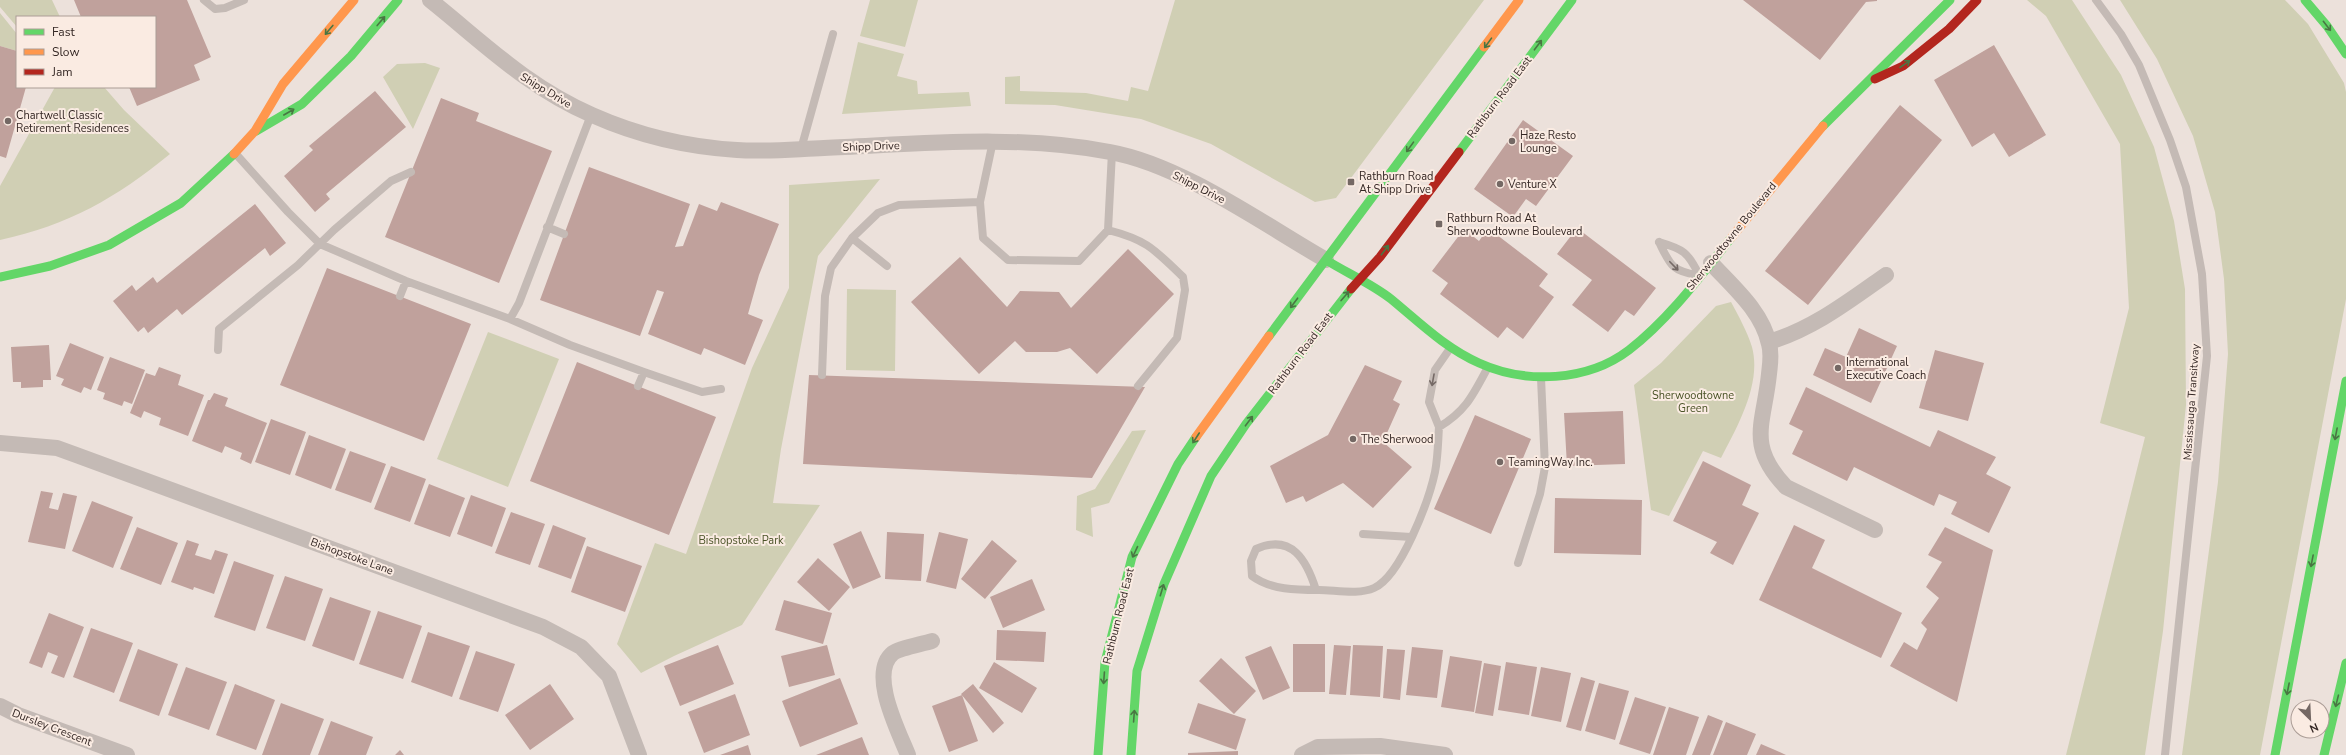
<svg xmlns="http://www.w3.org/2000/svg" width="2346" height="755" viewBox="0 0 2346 755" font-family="'Nunito Sans',sans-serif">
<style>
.green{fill:#d0cfb4}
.building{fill:#c0a19c}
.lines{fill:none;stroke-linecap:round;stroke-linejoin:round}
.lane{stroke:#c4bab5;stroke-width:8}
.street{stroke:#c4bab5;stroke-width:16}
.fast{stroke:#63d668;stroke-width:9}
.slow{stroke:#ff974d;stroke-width:9}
.jam{stroke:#b3261e;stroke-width:9}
.oneway{stroke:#497643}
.oneway2{stroke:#756965}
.poi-dot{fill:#746864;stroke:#faebe2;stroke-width:1.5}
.labels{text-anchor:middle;stroke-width:4;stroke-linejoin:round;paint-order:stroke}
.street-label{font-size:11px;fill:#342724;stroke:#faebe2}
.poi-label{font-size:11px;fill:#342724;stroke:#faebe2;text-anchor:start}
.park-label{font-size:11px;fill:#4a5327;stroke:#faebe2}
</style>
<rect width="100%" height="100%" fill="#ece1db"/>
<!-- green -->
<path class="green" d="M0 0H52L60 17H17V27L0 7Z
M870 0H918L905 47 860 36Z
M1175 0H1484L1336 198 1315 202 1211 144 1141 119 1055 105 1005 104V77L1020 76V91L1086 93 1128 101 1131 87 1148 91Z
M2027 0H2072L2121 75 2154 147 2174 221 2185 289 2186 405 2163 631 2145 755H2066L2145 437 2100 423 2129 308 2120 144 2046 16Z
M2120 0H2285L2308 24 2344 83 2346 92V299L2260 755H2182L2218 482 2228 354 2224 279 2215 212 2193 136 2157 59Z
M0 13 17 34V51L0 46Z
M858 42 904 54 897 76 917 81 918 94 969 92 971 106 842 114Z
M425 63 440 68 413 129 383 77 397 64Z
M55 87H104L124 110 170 154C116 198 69 225 0 240V186Z
M880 179 818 256 781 449 773 503 820 505 742 625 674 656 641 673 617 644 655 543 686 554 752 368 789 288V185Z
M847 289 896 290 895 371 846 370Z
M1731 302C1739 317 1747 331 1752 347 1762 384 1737 427 1721 458L1703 451 1669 516 1651 510 1634 385 1661 363 1716 306Z
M488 332 559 359 508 487 437 459Z
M1146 430 1109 503 1091 508 1093 537 1076 530 1077 496 1095 489 1132 431Z"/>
<!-- building -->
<path class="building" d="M74 0H187L211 57 194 65 200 80 137 106 129 87H155V17H81Z
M1743 0H1877V1L1866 2 1820 60Z
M1994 45 2046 135 2009 157 1994 133 1972 147 1934 80Z
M0 46 17 51V87H26L6 158 0 156Z
M375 91 406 127 326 194 330 199 315 212 284 176 313 150 309 146Z
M441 98 479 113 476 121 552 151 499 283 385 237Z
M1900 105 1942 140 1808 305 1765 271Z
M1523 120 1573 156 1536 206 1526 199 1513 217 1474 189Z
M589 167 690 204 675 247 683 246 699 204 717 211 721 202 779 224 759 275 748 314 763 320 745 365 704 348 701 355 648 334 664 292 657 290 640 336 540 300Z
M255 204 286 243 270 256 265 248 182 315 177 309 148 333 144 327 138 332 113 301 132 285 136 291 153 277 157 283Z
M1488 228 1548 274 1539 286 1554 297 1523 339 1507 327 1498 338 1440 294 1448 283 1432 271 1464 229 1479 241Z
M1577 228 1656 288 1634 316 1625 310 1608 332 1572 305 1592 280 1557 254Z
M1128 249 1174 294 1097 374 1070 348 1057 352H1026L1015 341 979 374 911 302 960 257 1007 307 1020 291 1059 292 1071 308Z
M327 268 471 324 424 441 280 385Z
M1859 328 1897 346 1871 403 1813 375 1825 348 1846 357Z
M70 343 104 357 91 390 84 387 81 393 61 385 64 379 56 376Z
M49 345 51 380H43V387L21 388V382H13L11 347Z
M1935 350 1984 363 1968 421 1919 408Z
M110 357 145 370 132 404 124 401 122 406 103 399 105 393 97 390Z
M577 362 716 417 669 535 530 481Z
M1365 365 1402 381 1393 400 1400 404 1383 442 1412 467 1373 508 1343 483 1306 502 1303 496 1286 503 1270 466 1328 435Z
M159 367 181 375 178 385 204 395 188 436 159 425 161 418 144 411 141 418 130 413 146 373 155 376Z
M809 375 1145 387 1092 478 803 464Z
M1806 387 1930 447 1938 430 1996 457 1986 474 2011 487 1989 533 1951 514 1957 502 1939 494 1934 506 1854 467 1847 481 1792 454 1803 431 1789 424Z
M214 393 228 398 225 406 267 423 251 464 240 459 242 453 225 446 222 453 192 441 208 400H210Z
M1623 411 1625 464 1567 466 1564 413Z
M1475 415 1531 439 1491 534 1434 509Z
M271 419 306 432 290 475 255 462Z
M309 435 346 449 331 489 295 475Z
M350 451 386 464 371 503 335 490Z
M1703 461 1751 485 1742 505 1759 513 1733 565 1710 553 1717 542 1673 521Z
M391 466 426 479 410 522 374 509Z
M429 484 465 498 450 537 414 524Z
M41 491 53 493 49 508 58 510 63 493 77 496 65 549 28 542Z
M471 495 506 508 492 547 457 534Z
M1555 498 1642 500 1641 555 1554 553Z
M92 501 133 517 113 568 72 551Z
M511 512 545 524 530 565 495 553Z
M553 525 586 538 571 579 538 567Z
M1794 525 1825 540 1812 568 1902 613 1881 658 1759 600Z
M137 527 178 543 161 585 120 569Z
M1945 527 1993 550 1957 702 1890 666 1904 642 1917 650 1927 629 1921 623 1939 598 1926 587 1942 562 1928 555Z
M861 531 881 577 853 589 833 544Z
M887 532 924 534 921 581 885 579Z
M939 532 968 539 956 589 926 582Z
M187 540 199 544 195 555 211 560 215 550 228 554 214 594 194 587 193 590 171 582Z
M992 540 1017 561 985 599 961 579Z
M587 546 642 566 625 612 571 592Z
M818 558 850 587 829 611 797 582Z
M234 561 274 575 255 631 214 617Z
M285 576 323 589 305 641 266 628Z
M1032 579 1045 610 1003 628 990 597Z
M330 597 371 611 354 661 312 646Z
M784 600 832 613 823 644 775 630Z
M378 611 422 626 403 679 359 664Z
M49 613 84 627 64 678 51 673 58 656 48 652 42 668 29 663Z
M91 628 133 643 114 693 73 677Z
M997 630 1046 632 1044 662 996 660Z
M428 632 470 646 452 697 411 682Z
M1293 644H1325V692H1293Z
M718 645 734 684 680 706 664 666Z
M827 645 835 675 789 687 781 656Z
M1334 645 1351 646 1346 695 1329 694Z
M1353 645 1383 646 1380 697 1350 695Z
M1271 646 1290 688 1263 700 1245 657Z
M1412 647 1443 650 1437 698 1406 695Z
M138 649 178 664 159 716 119 701Z
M1387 649 1405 650 1400 700 1383 698Z
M476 651 515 664 498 712 459 699Z
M1450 656 1482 661 1474 712 1441 707Z
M1221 658 1256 691 1234 714 1199 681Z
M994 662 1037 688 1022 713 979 688Z
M1506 662 1537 667 1529 715 1498 710Z
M1484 663 1501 666 1493 716 1475 713Z
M186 667 227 682 209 730 168 715Z
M1541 667 1571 673 1561 722 1531 716Z
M1581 677 1595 681 1581 731 1566 727Z
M840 678 858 724 800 747 782 701Z
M1599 683 1629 691 1615 740 1585 731Z
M235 684 275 700 256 750 216 735Z
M550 684 574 719 530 750 505 715Z
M973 684 1004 723 993 733 961 694Z
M735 694 750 735 704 753 688 712Z
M962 695 978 741 949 752 932 706Z
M1635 697 1666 707 1650 754 1619 744Z
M281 703 324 719 310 755H262Z
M1198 703 1246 719 1236 750 1188 733Z
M1669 707 1699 717 1686 755H1653Z
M1708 715 1723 721 1710 755H1692Z
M331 721 373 737 366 755H318Z
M1726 722 1756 734 1747 755H1713Z
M862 737 869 755H816Z
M1761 744 1775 750 1786 755H1756Z
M748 745 751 755H720Z
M400 750 404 755H395Z
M1238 751V755H1188V753Z"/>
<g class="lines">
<!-- lane -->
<path class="lane" d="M204 0 215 9 225 8 244 0
M2096 0 2121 34 2139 65 2170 140 2186 187 2202 274 2207 356 2165 755
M993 141 980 202 983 238 1008 260 1079 261 1108 230 1112 152
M801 149 833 34
M235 153 288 212 320 244 406 281 510 319 570 345 644 372 702 392 721 389
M547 227 564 234
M1108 230C1147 240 1154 249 1183 277L1185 290 1177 338 1138 386
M852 238 887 266
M1659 242C1670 264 1671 271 1697 275
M1659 242C1683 249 1688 252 1699 275
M400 296 406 281
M510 319 519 303 591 115
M1451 347 1435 370 1429 402 1439 427C1466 411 1473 395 1488 367
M218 350 219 329 298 265 334 230 391 181 411 172
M822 375 825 296 831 268 852 238 878 213 899 205 980 202
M638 386 644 372
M1363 534 1411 537
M1518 563 1540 494 1545 467 1541 378
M1316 590C1307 561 1292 533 1256 549L1251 561 1252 576C1271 590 1297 590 1319 590 1335 590 1359 595 1374 588 1401 576 1429 500 1435 472 1438 457 1438 442 1439 427"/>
<!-- street -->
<path class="street" d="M430 0C485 44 526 86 592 115 637 135 687 147 737 150 766 152 796 149 824 148 919 144 1016 134 1110 152 1182 165 1263 224 1326 260
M1711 263C1733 287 1762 311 1769 344 1772 354 1770 364 1769 374 1764 424 1746 445 1786 487L1875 530
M1769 342C1813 329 1849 301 1886 275
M0 443 57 448 79 456 543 627 581 647 609 676 639 755
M0 706 18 715 127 755
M908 755C899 732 868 673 893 653 900 648 923 644 932 641
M1302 755 1318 747 1380 746 1445 755"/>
<!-- fast -->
<path class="fast" d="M2305 0 2327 26 2346 54
M1823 126 1950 0
M256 131 302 104 351 56 398 0
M1459 152 1572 0
M1326 260C1347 273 1372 284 1391 299 1419 322 1445 348 1479 363 1525 384 1587 382 1629 350 1668 320 1700 277 1731 238
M0 277 50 266 109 245 181 203 234 154
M1269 336 1484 47
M1098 755 1105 662 1132 557 1178 464 1196 437
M1131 755 1137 671 1164 584 1211 476 1246 424 1351 289
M2275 755 2346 381
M2324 755 2346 663"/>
<!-- slow -->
<path class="slow" d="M1484 47 1519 0
M234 154 255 131 283 84 354 0
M1731 238 1823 126
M1196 437 1269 336"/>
<!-- jam -->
<path class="jam" d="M1875 79 1903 66 1949 29 1977 0
M1351 289 1380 257 1459 152"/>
</g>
<!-- one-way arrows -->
<defs><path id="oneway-shaft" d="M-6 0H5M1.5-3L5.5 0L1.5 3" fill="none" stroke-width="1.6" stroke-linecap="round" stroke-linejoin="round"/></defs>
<g class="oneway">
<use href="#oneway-shaft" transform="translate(381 21) rotate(-50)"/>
<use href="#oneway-shaft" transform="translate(2327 26) rotate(52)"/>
<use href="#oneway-shaft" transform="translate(329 30) rotate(130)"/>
<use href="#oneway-shaft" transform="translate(1488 43) rotate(126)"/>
<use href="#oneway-shaft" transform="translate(1538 45) rotate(-53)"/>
<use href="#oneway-shaft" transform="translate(1905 64) rotate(-35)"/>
<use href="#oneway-shaft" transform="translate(289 112) rotate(-30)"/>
<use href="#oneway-shaft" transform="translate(1410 147) rotate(126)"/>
<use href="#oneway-shaft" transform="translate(1385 250) rotate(-53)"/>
<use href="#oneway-shaft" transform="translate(1345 296) rotate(-49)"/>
<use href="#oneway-shaft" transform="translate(1294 303) rotate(127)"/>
<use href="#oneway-shaft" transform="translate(1249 421) rotate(-53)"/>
<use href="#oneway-shaft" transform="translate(2336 434) rotate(101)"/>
<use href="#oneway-shaft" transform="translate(1196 438) rotate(123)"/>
<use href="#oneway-shaft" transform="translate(1135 552) rotate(115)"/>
<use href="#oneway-shaft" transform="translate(2312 561) rotate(101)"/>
<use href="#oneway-shaft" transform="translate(1162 590) rotate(-73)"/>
<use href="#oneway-shaft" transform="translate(1104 678) rotate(94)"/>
<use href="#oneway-shaft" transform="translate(2288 689) rotate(101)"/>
<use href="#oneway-shaft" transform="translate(2337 701) rotate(104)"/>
<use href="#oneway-shaft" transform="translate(1134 716) rotate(-86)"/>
</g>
<g class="oneway2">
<use href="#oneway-shaft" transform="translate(1674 266) rotate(46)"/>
<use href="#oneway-shaft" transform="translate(1433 380) rotate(100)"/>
</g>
<!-- markers -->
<g class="poi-dot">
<circle cx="8" cy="121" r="4"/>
<circle cx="1512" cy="141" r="4"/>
<rect x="1347" y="178" width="8" height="8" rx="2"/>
<circle cx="1500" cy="184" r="4"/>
<rect x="1435" y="220" width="8" height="8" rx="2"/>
<circle cx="1838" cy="368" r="4"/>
<circle cx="1353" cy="439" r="4"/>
<circle cx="1500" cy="462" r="4"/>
</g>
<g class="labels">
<!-- street labels -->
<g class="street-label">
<text transform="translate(546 90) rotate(31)" y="4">Shipp Drive</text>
<text transform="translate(1499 97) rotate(-53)" y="4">Rathburn Road East</text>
<text transform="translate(871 146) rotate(-2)" y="4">Shipp Drive</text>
<text transform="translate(1199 187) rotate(27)" y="4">Shipp Drive</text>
<text transform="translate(1731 236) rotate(-51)" y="4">Sherwoodtowne Boulevard</text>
<text transform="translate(1300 353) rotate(-53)" y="4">Rathburn Road East</text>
<text transform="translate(2191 402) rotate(-86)" y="4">Mississauga Transitway</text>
<text transform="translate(352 556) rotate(20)" y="4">Bishopstoke Lane</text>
<text transform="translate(1118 616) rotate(-76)" y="4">Rathburn Road East</text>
<text transform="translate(52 727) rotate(21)" y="4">Dursley Crescent</text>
</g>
<!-- poi labels -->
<g class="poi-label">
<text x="16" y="119">Chartwell Classic<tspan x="16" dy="13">Retirement Residences</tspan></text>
<text x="1520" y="139">Haze Resto<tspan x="1520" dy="13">Lounge</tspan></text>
<text x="1359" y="180">Rathburn Road<tspan x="1359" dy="13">At Shipp Drive</tspan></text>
<text x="1508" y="188">Venture X</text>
<text x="1447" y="222">Rathburn Road At<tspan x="1447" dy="13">Sherwoodtowne Boulevard</tspan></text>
<text x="1846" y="366">International<tspan x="1846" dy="13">Executive Coach</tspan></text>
<text x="1361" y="443">The Sherwood</text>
<text x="1508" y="466">TeamingWay Inc.</text>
</g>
<!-- park labels -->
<g class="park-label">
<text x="1693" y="399">Sherwoodtowne<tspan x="1693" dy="13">Green</tspan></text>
<text x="741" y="544">Bishopstoke Park</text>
</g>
</g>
<!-- legend -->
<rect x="16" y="16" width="140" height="72" fill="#faebe2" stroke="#ab9d96"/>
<rect x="24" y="29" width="20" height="6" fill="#63d668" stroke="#ab9d96"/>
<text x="52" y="36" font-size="12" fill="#342724">Fast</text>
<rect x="24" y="49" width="20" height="6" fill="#ff974d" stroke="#ab9d96"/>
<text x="52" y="56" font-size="12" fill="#342724">Slow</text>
<rect x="24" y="69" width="20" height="6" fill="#b3261e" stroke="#ab9d96"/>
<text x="52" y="76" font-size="12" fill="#342724">Jam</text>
<!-- north arrow -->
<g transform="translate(2310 719) rotate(156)"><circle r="19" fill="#faebe2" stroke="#ab9d96"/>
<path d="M0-3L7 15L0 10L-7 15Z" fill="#746864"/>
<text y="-6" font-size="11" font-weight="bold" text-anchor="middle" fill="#342724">N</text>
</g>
</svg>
